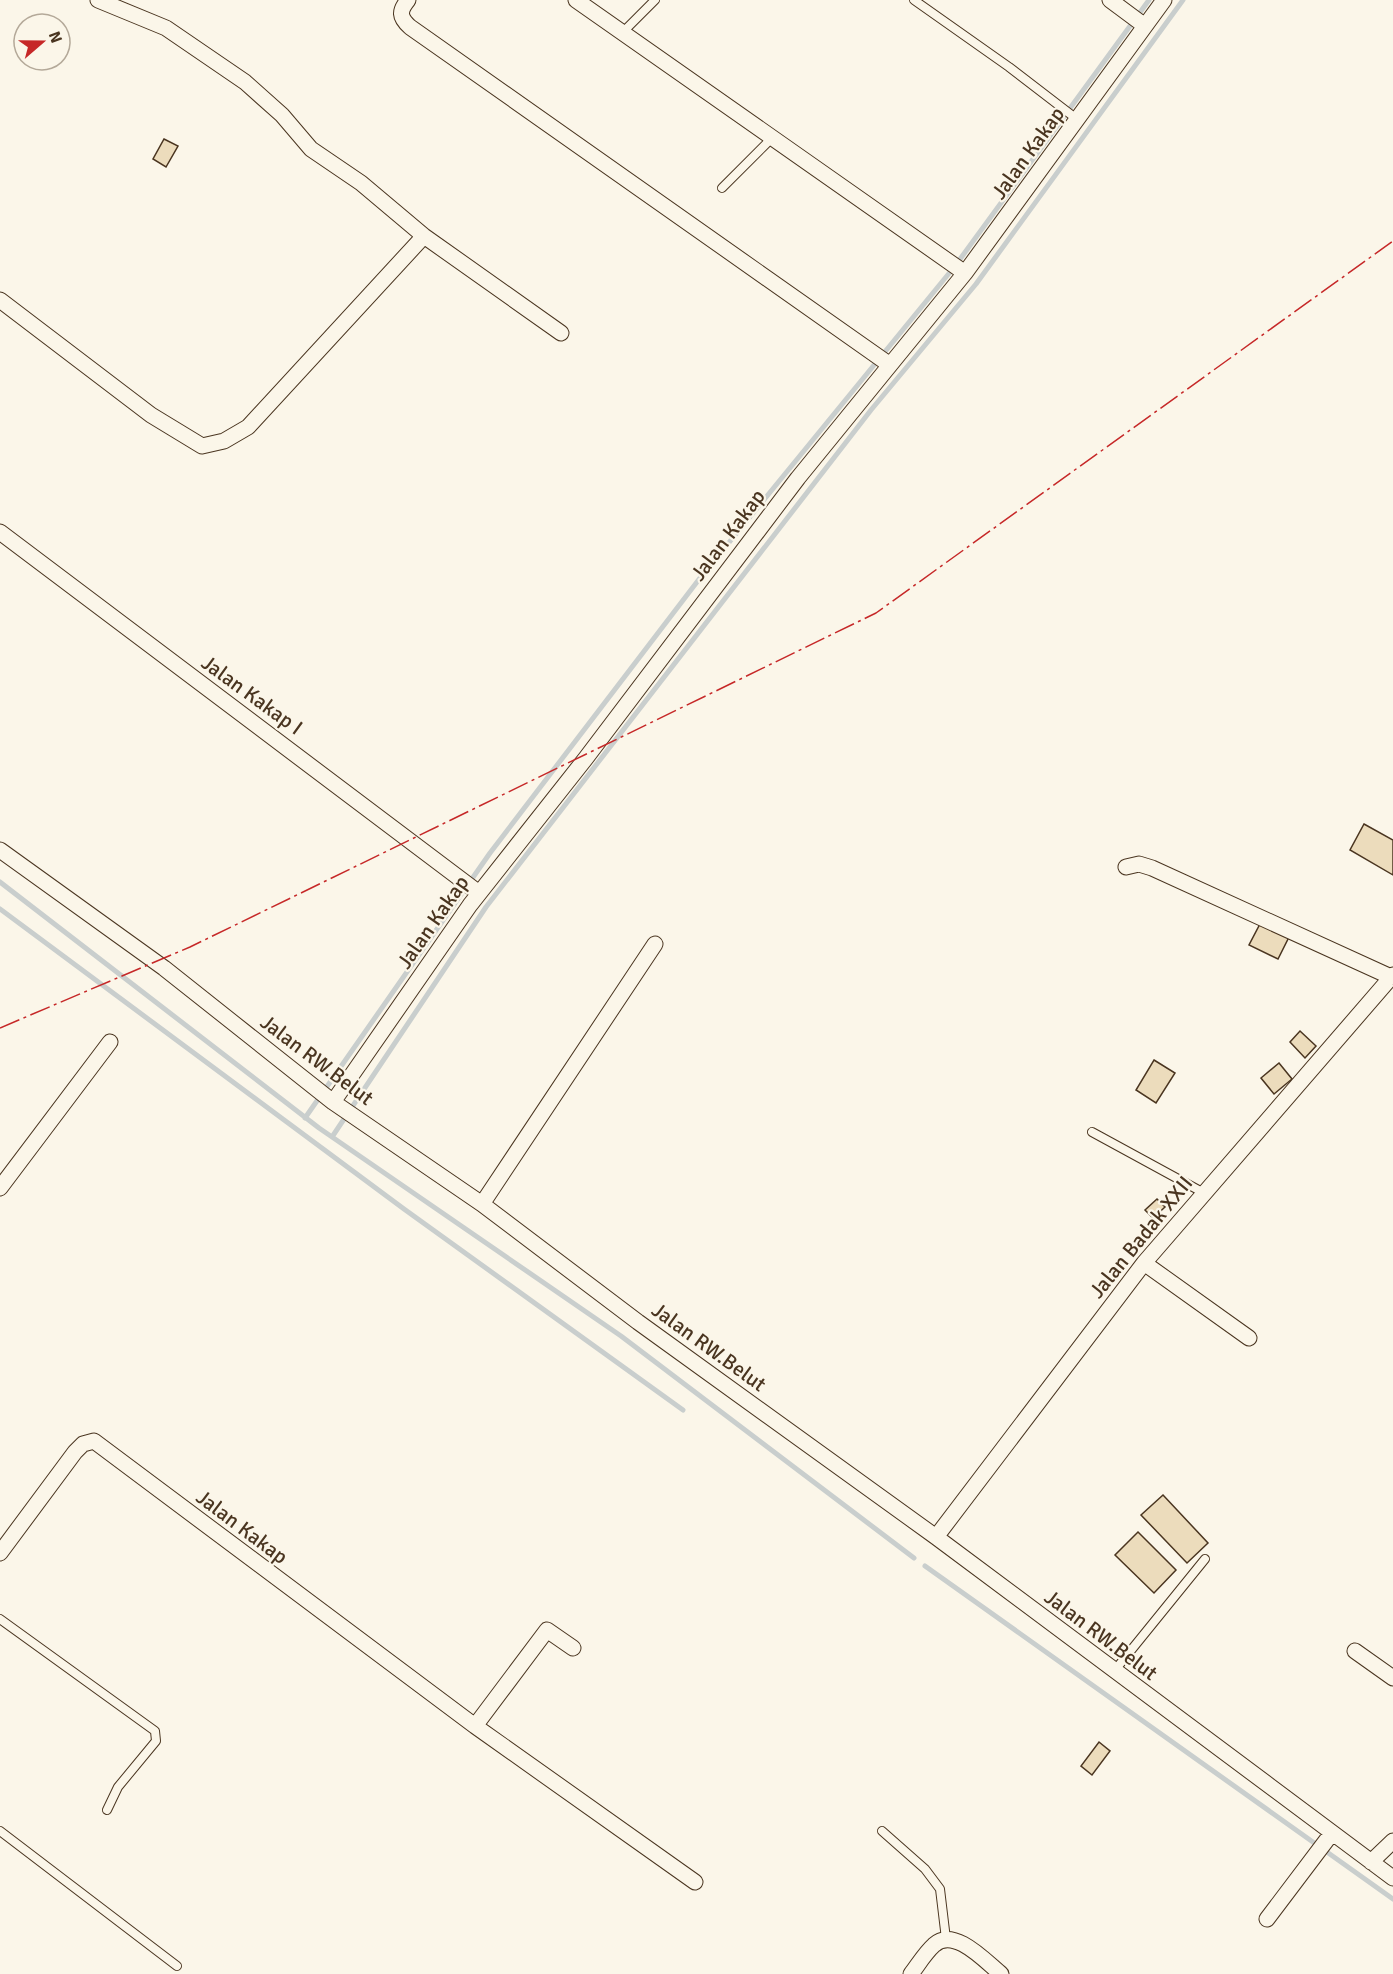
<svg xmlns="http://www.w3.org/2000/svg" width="1393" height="1974" viewBox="0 0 1393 1974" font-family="Signika,sans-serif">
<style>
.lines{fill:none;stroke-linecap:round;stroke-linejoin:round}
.stream{stroke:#c9cecd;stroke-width:5}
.building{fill:#ecdcbc;stroke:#4a3520;stroke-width:1.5}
.lane-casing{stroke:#4a3520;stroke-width:10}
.street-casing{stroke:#4a3520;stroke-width:17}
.lane{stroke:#fbf6e9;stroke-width:8}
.street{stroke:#fbf6e9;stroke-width:15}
.power{stroke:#c62828;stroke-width:1.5;stroke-dasharray:21 4.5 3 4.5;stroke-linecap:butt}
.labels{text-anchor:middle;stroke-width:4.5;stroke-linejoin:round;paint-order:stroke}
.street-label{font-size:21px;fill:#4a3520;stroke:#fbf6e9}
</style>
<rect width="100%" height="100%" fill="#fbf6e9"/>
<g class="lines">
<!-- stream -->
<path class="stream" d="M0 882 319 1128 621 1336 914 1558
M0 909 404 1209 683 1410
M305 1118 490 853 700 578 955 266 1149 0
M332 1137 486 907 871 410 976 284 1183 0
M925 1566 1393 1899"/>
</g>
<!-- building -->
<path class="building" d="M164 139 178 146 166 167 153 159Z
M1364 824 1393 840V875L1350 850Z
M1261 922 1289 937 1278 959 1249 945Z
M1300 1031 1316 1046 1305 1058 1290 1042Z
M1154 1060 1175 1073 1156 1103 1136 1090Z
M1279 1063 1292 1079 1274 1094 1261 1078Z
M1157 1199 1165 1207 1153 1218 1145 1210Z
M1163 1495 1208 1543 1187 1563 1141 1515Z
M1138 1532 1176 1570 1154 1593 1115 1555Z
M1099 1742 1110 1751 1092 1775 1081 1766Z"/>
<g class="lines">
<defs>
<path id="lane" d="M914 0 1009 67 1078 120
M622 33 655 0
M722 188 772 138
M1092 1132 1204 1193
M0 1619 155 1731 156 1741 118 1787 107 1810
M1115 1670 1205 1559
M0 1831 177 1966
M882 1831 925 1869 940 1889 946 1939"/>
<path id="street" d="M98 0 166 28 245 82 282 115 311 149 361 183 424 236 561 333
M408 0C399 11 399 17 410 27L890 365
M576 0 965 273
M1110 0 1145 26
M0 300 151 415 202 446 224 441 248 427 424 236
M0 532 479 893
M0 850 164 968 333 1102 482 1204 638 1322 936 1537 1393 1878
M1126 867 1139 864 1152 868 1391 977
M333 1102 470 905 586 758 798 478 965 273 1164 0
M0 1188 110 1042
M482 1204 655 944
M1144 1263 1249 1338
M936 1537 1144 1263 1393 975
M0 1553 75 1452 83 1444 94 1441 475 1726 695 1882
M1355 1651 1393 1678
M475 1726 547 1630 573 1648
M1371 1862 1393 1841
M1267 1919 1332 1833
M911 1974C918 1965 925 1953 934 1945 954 1926 986 1962 1001 1974"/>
</defs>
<!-- lane casing -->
<use href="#lane" class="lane-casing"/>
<!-- street casing -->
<use href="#street" class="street-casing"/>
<!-- lane -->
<use href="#lane" class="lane"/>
<!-- street -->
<use href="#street" class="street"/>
<!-- power -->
<path class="power" d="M0 1028 190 947 876 613 1393 241"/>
</g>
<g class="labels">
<!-- street labels -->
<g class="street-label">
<text transform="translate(1028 153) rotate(-54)" y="7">Jalan Kakap</text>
<text transform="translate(728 535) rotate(-53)" y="7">Jalan Kakap</text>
<text transform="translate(252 695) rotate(36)" y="7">Jalan Kakap I</text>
<text transform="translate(433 922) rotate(-55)" y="7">Jalan Kakap</text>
<text transform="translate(317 1060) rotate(37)" y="7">Jalan RW.Belut</text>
<text transform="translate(1141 1237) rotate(-51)" y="7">Jalan Badak XXII</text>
<text transform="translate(709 1347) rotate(36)" y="7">Jalan RW.Belut</text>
<text transform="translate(242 1527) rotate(37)" y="7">Jalan Kakap</text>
<text transform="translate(1101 1635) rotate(37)" y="7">Jalan RW.Belut</text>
</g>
</g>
<!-- north arrow -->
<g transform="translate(42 42) rotate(70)"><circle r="28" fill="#fbf6e9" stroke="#b4a999" stroke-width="1.5"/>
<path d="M0-4.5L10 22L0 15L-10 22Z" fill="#c62828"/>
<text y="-9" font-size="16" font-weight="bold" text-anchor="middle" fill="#4a3520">N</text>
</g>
</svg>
